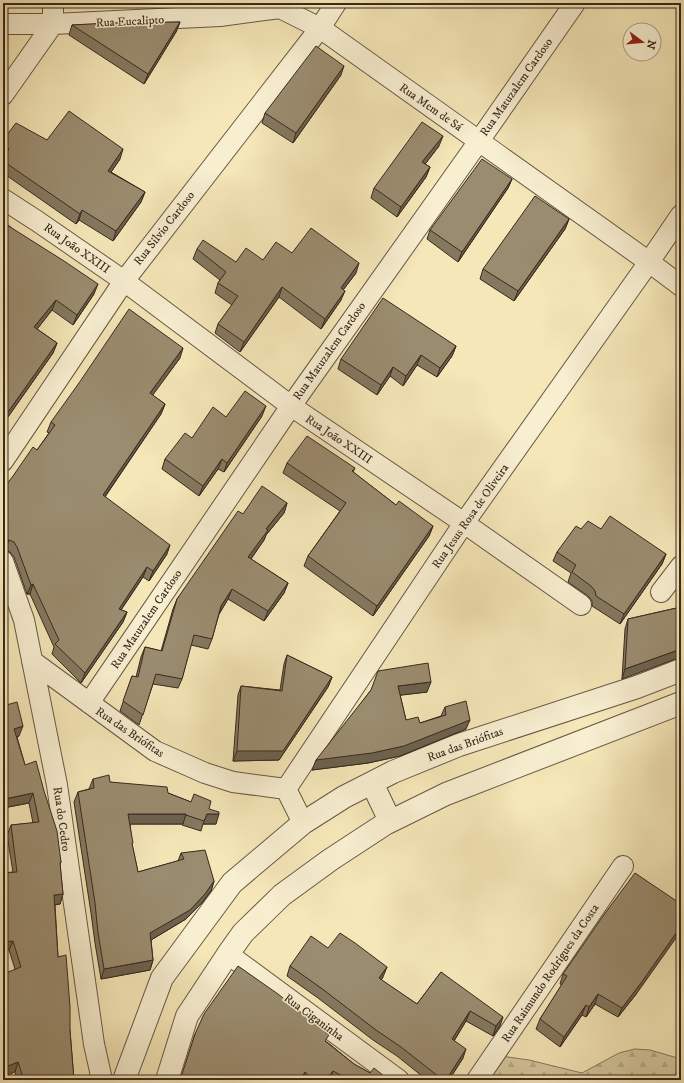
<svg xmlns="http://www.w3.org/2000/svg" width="684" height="1083" viewBox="0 0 684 1083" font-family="'IM FELL DW Pica',serif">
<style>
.forest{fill:url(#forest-firs);stroke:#86785e}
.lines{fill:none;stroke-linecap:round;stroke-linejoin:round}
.minor-casing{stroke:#665845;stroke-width:22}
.tertiary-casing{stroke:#665845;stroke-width:24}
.minor{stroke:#f8efd1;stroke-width:20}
.tertiary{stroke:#f8efd1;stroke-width:22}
.wall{fill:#84785f;stroke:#37291f}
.shaded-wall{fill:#6c624e;stroke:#37291f}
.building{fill:#9a8c6f;stroke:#37291f}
.labels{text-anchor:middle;stroke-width:3;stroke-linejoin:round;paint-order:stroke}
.street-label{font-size:12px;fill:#37291f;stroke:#f8efd1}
</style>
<defs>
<pattern id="forest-firs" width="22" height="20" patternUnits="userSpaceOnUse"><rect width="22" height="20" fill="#d5c79e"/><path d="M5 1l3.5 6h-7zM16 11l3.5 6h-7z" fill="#b7ab88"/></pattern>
</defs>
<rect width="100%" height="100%" fill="#f5e7b8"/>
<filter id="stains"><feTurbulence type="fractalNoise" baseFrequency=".005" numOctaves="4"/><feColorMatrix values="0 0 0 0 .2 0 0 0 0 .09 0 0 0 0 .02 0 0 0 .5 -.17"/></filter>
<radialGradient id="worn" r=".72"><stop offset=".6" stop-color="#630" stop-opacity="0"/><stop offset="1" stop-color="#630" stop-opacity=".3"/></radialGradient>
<!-- forest -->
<path class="forest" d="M635 1049 650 1050 681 1059V1080H495L482 1070 501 1056 529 1060 582 1073 619 1053Z"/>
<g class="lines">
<defs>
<path id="minor" d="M276 3 280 8 320 28 649 262 681 286
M3 24H53L220 16 280 8
M3 95 53 24V3
M3 199 37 221 124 281 291 406 464 523 581 605
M3 461 124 281 320 28 336 3
M3 561 24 620 57 785 94 1044 102 1080
M661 592 681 566
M32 661 155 751 205 773 233 782 286 789
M89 703 291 406 479 141 575 3
M303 823 286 789 464 523 649 262 681 215
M228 954 399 1080
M477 1080 623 866"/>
<path id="tertiary" d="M372 783 390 821
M124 1080 162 978 232 883 303 823 344 797 393 772 459 745 637 687 681 670
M167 1080 187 1016 228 954 243 933 282 895 330 860 385 824 446 794 681 703"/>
</defs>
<!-- minor casing -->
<use href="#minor" class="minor-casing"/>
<!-- tertiary casing -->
<use href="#tertiary" class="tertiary-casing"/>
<!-- minor -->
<use href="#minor" class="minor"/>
<!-- tertiary -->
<use href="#tertiary" class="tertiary"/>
</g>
<!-- wall -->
<path class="wall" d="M180 22 176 32 144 84 69 35 72 25Z
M341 75 293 143 262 123 265 113Z
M3 140H47L120 159 111 172 145 192 141 202 113 241 79 220 76 224 3 173Z
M439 146 425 164 430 167 426 177 397 217 371 198 374 188Z
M512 179 508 188 458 262 427 239 430 230Z
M569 219 565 229 514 301 480 279 483 269Z
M3 221 94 294 73 325 52 310 37 329 57 343 53 353 3 424Z
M197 249 236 262 263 260 292 253 356 273 343 290 341 300 321 329 279 297 240 352 215 333 218 324 232 305 215 293 218 283 220 280 193 259Z
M456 346 452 356 437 377 417 365 403 386 390 376 377 395 338 369 341 359Z
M180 358 152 395 165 404 161 414 105 497 167 554 149 581 143 577 121 610 127 612 123 622 81 683 52 654 54 647 30 594H27L14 557 10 552 5 550H3V489L37 450 49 433 47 432 51 422Z
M262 416 224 472 218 469 199 496 162 469 165 459 192 438 226 417Z
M287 463 355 468 353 472 396 505 433 526 429 536 373 616 304 566 308 556 340 511 283 473Z
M287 503 284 513 266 535 264 540 251 559 288 583 284 593 264 621 228 599 219 614 212 639 208 649 191 645 182 679 178 688 153 684 139 725 120 711 132 676 136 677 141 657 145 647 161 651 173 609 177 599 243 514Z
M581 529H601L666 554 662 564 620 624 592 606V601L588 596 568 582 571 573 553 561 557 552Z
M681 607 622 679 625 629 628 619Z
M287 655 332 677 328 687 279 760 233 761 238 695 241 686 280 690 284 664Z
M371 690 427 692 400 695 406 720 420 723 441 716 445 707 466 729 400 756 368 763 312 770Z
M3 706 19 736 17 737 25 765 61 862 60 865 63 894 60 904 55 905 58 957 70 1031 74 1080H17L15 1072V969L9 950 3 951V873L13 872 7 835 11 825 33 823 29 803 3 808Z
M93 779 168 793 209 809 216 824H203L201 831 182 825 183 824H130L132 845 138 872 178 861 181 853 214 881 211 891 201 904 186 919 151 940 153 960 150 970 101 979 95 943 91 913 74 802 78 792 89 789Z
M328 948 383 977 381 980 417 1004 441 972 500 1026 493 1036 466 1021 454 1041 463 1058 449 1080H427L397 1056 373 1040 318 998 287 976 290 966Z
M563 974 637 993 618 1017 595 1004 586 1017 582 1015 560 1047 536 1029 540 1019 562 985 560 984Z
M195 1034 327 1042 354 1064 370 1073 389 1080H178L182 1075Z"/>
<!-- shaded-wall -->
<path class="shaded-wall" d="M180 22 176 32 144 84 148 74Z
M344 66 341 75 293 143 296 133Z
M443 136 439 146 419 172 422 162Z
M123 149 120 159 105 181 108 171Z
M430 167 426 177 397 217 401 207Z
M512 179 508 188 458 262 462 252Z
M145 192 141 202 113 241 116 231Z
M82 210 79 220 76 224 80 214Z
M569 219 565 229 514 301 518 291Z
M359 263 356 273 337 298 341 288Z
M98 284 94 294 73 325 77 315Z
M282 287 279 297 240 352 244 342Z
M345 291 341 300 321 329 325 319Z
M56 300 52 310 31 337 34 327Z
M57 343 53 353 3 424V419Z
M456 346 452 356 437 377 440 368Z
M183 348 180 358 147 403 150 393Z
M421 355 417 365 403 386 406 376Z
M393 367 390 376 377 395 381 385Z
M165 404 161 414 99 505 103 495Z
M266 406 262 416 224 472 227 463Z
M222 459 218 469 199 496 203 486Z
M287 503 284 513 266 535 264 540 245 567 248 557 266 529Z
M433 526 429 536 373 616 377 606Z
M6 540H9L5 550H3V547Z
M170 545 167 554 149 581 153 571Z
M666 554 662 564 620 624 624 614Z
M147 567 143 577 115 619 119 609Z
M288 583 284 593 264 621 268 611Z
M33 584 30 594H27L31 585Z
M232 589 228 599 218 616 221 606Z
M127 612 123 622 81 683 85 673Z
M681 649V657L622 679 625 669Z
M332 677 328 687 279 760 233 761 237 751Z
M431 682 427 692 394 696 398 686Z
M470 720 466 729 400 756 368 763 312 770 316 760Z
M23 726 19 736 11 739 14 729Z
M33 793 29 803 3 808V803L5 799Z
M128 814H186L183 824H124Z
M207 814H219L216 824H203Z
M214 881 211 891 201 904 186 919 146 943 150 933Z
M63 894 60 904 50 905 54 895Z
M681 926V931L637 993 618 1017 622 1008Z
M13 941 9 950 3 951V942Z
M153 960 150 970 101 979 104 969Z
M387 967 383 977 376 988 379 978Z
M598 994 595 1004 586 1017 589 1007Z
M586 1005 582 1015 560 1047 564 1037Z
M470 1011 466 1021 449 1049 452 1039Z
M503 1017 500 1026 493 1036 496 1026Z
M466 1049 463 1058 449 1080H446Z
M18 1062 15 1072 3 1077V1068Z
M333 1071 330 1080H326Z
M305 1072 303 1080H300Z"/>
<!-- building -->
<path class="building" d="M180 22 148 74 72 25 107 23Z
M316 46 344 66 296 133 265 113Z
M69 111 123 149 108 171 145 192 116 231 82 210 80 214 3 161V158L9 149 3 145V140L16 123 47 140Z
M422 122 443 136 422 162 430 167 401 207 374 188Z
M482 159 512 179 462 252 430 230Z
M535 196 569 219 518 291 483 269Z
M3 221 8 224 7 225 64 261 98 284 77 315 56 300 34 327 57 343 3 419Z
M311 228 359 263 341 288 345 291 325 319 282 287 244 342 218 324 238 296 218 283 226 272 197 249 203 240 236 262 246 248 263 260 276 242 292 253Z
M383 298 456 346 440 368 421 355 406 376 393 367 381 385 341 359Z
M129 309 183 348 150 393 165 404 103 495 170 545 153 571 147 567 119 609 127 612 85 673 55 644 59 640 33 584 31 585 17 547 14 542 9 540H6L3 532V489L13 476 33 447 37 450 55 425 51 422 79 383Z
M245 391 266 406 227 463 222 459 203 486 165 459 185 433 192 438 213 407 226 417Z
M307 436 355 468 352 471 396 505 399 501 433 526 377 606 308 556 346 503 287 463Z
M262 486 287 503 266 529 268 530 248 557 288 583 268 611 232 589 221 606 212 639 194 635 182 679 156 674 143 715 123 701 132 676 138 677 145 647 162 651 177 599 238 511 243 514Z
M610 516 666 554 624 614 596 596 595 591 591 586 572 572 576 565 557 552 576 526 581 529 588 521 601 529Z
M681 607V649L625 669 628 619Z
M287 655 332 677 283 751H237L241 686 282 691Z
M428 663 431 682 398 686 406 720 418 717 420 723 446 715 445 707 466 701 470 720 404 746 372 753 316 760 371 690 378 671Z
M17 702 23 726 14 729 25 765 36 761 44 791 57 831 61 862 60 863 63 894 54 895 58 957 66 955 70 1007V1031L74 1080H24L18 1062 3 1068V974L21 967 13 941 3 942V924L4 923 3 916V873L17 872 11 825 39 822 33 793 5 799 3 791V706Z
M109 775 110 782 167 787 168 793 191 802 194 794 211 801 209 809 219 812V814H207L204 821 186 815V814H128L133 843H132L138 872 184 859 181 853 205 850 214 881 205 894 190 910 150 933 153 960 104 969 98 933 95 903 78 792 94 788 93 779Z
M635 873 681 904V926L641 983 622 1008 598 994 589 1007 586 1005 564 1037 540 1019 567 976 563 974 603 916Z
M340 933 355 943 387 967 379 978 417 1004 441 972 503 1017 496 1026 470 1011 452 1039 466 1049 446 1080H443L401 1047 376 1030 321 988 290 966 311 936 328 948Z
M238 966 278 994 329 1035 325 1041 354 1064 370 1073 374 1068 389 1080H350L333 1071 326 1080H314L305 1072 300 1080H178L182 1074 195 1034 204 1014Z"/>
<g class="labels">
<!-- street labels -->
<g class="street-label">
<text transform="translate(130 21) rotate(-3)" y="4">Rua Eucalipto</text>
<text transform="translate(516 87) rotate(-55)" y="4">Rua Matuzalem Cardoso</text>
<text transform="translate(431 107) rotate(35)" y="4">Rua Mem de Sá</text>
<text transform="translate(164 228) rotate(-52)" y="4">Rua Silvio Cardoso</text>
<text transform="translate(77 248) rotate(35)" y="4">Rua João XXIII</text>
<text transform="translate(329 351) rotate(-55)" y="4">Rua Matuzalem Cardoso</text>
<text transform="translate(339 439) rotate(34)" y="4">Rua João XXIII</text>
<text transform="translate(470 516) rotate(-55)" y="4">Rua Jesus Rosa de Oliveira</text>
<text transform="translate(146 619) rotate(-56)" y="4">Rua Matuzalem Cardoso</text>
<text transform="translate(130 732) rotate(34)" y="4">Rua das Briófitas</text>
<text transform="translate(465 744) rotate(-20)" y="4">Rua das Briófitas</text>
<text transform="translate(62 819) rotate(82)" y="4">Rua do Cedro</text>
<text transform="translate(550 973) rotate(-56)" y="4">Rua Raimundo Rodrigues da Costa</text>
<text transform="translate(314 1017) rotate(36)" y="4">Rua Ciganinha</text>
</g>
</g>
<!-- margin -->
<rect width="684" height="1083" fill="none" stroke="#f5e7b8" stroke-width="16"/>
<rect x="4" y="4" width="676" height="1075" fill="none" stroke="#37291f" stroke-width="2"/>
<rect x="8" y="8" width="668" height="1067" fill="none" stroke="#37291f"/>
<!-- north arrow -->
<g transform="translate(642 42) rotate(106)"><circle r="19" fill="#f8efd1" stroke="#aba08a"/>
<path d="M0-3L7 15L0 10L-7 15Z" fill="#8f2418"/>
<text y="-6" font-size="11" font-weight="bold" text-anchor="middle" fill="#37291f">N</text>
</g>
<rect width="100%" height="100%" filter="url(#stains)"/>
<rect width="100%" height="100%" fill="url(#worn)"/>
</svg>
